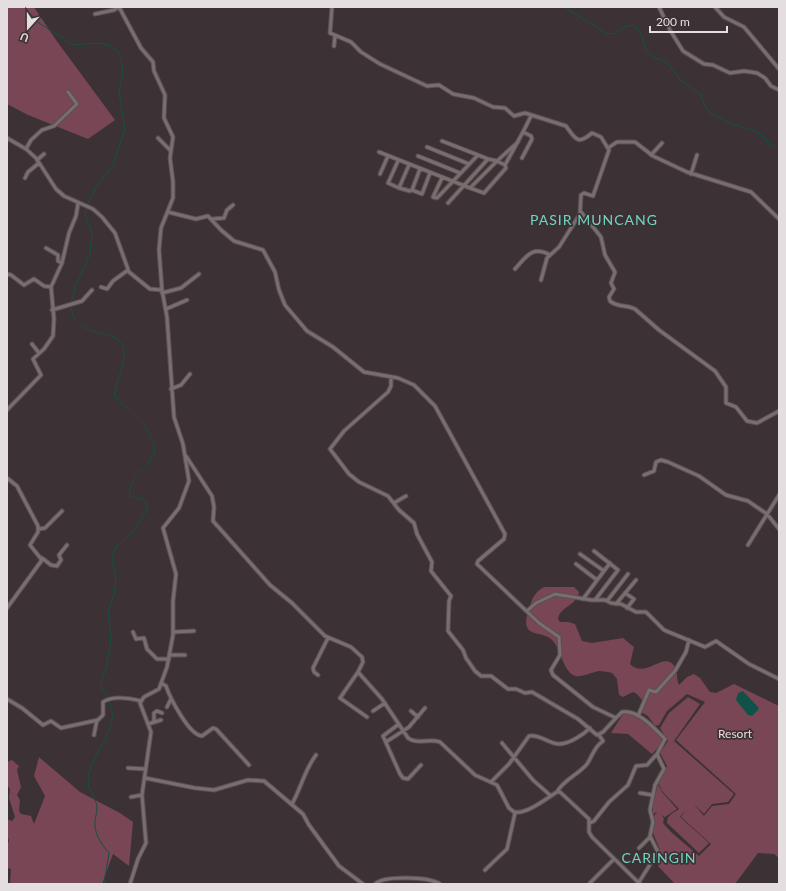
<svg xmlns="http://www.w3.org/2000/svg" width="786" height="891" viewBox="0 0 786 891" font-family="Lato,sans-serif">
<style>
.green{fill:#784654}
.water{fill:#115248}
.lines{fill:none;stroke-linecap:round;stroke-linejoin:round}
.stream{stroke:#115248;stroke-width:1}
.minor-casing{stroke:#595052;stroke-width:5}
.minor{stroke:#7a6d70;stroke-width:3}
.labels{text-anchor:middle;stroke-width:3.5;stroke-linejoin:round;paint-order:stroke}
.park-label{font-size:12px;fill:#f1d8de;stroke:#3c3134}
.quarter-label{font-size:14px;letter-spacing:1px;fill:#70d5c2;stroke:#3c3134}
</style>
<rect width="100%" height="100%" fill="#3c3134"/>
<!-- green -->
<path class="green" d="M7 7H34L56 40 115 120 88 139 28 115 7 104Z
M544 587H574L579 592C577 606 560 606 558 619L560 622H568L575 624 582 641 592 643 623 638 634 647 630 664C646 680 664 649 675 667 678 672 676 679 679 685L687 677 694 674 700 678 710 692 716 693 734 684 779 706V858L774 854 758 853 735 884H675L658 866 660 850 653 833 654 816 657 812 653 814V804L658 784 662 792 677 809 665 817 661 815 664 818 663 823 671 832 699 856 711 844 681 817 686 810 680 817 709 843 699 853 667 823C667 815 673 813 679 809L662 791 658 782 667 766 660 753 668 741 660 728 669 713 688 697 700 704 674 741 734 794 728 802 712 804 704 814 693 803 704 816 712 806 729 804 736 794 676 740 705 702 687 694 667 711 659 725 655 726 648 716 641 712 642 700 637 694 633 692 623 697 619 695 617 679 612 673C608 672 604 671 599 671 592 672 579 679 573 675 563 669 560 649 553 641 543 628 516 642 530 606 532 598 536 591 544 587Z
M628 712 640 718 663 739 662 743 652 754 628 734 611 733 623 714Z
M39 757 80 792 120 813 133 822 129 866 113 854 102 884H10L11 869 7 868V846L9 840 7 837V819L12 821 15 817 9 798 10 789 7 785V762L12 760 19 766 17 770 21 787 17 795 20 800 19 811 21 814 31 816 34 824 45 796 34 776Z"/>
<!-- water -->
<path class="water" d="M743 691 759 708 758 710 752 716 748 715 736 700 738 693Z"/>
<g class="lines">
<!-- stream -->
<path class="stream" d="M24 7 39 23 73 45 99 43 108 45 116 50 121 57 123 73 119 92 125 129 113 165 96 187 87 205
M564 7 606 33 614 34 624 27 631 25 636 27 641 34 646 51 654 58 666 61 680 80 701 95 704 104 710 113 730 123 758 132 770 144 779 149
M71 303 76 285 90 254 92 233 85 214 86 208
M71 306C73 343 122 324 124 351 125 366 116 381 114 396 127 410 164 435 152 458 147 467 136 473 132 482 130 486 130 492 129 497L143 499 147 504V509L134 531 115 548 112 560 116 577 114 595 108 612 111 640 106 669 101 682 102 689 108 697
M104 884 109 853C102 845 96 837 95 826 94 821 97 814 97 808 97 798 88 794 88 780 90 751 123 731 109 700"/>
<defs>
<path id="minor" d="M119 7 141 48 153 62 154 71 165 95 164 118 173 137 170 158 173 182V198L161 228 159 250 162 290 167 317 174 417 183 444 189 481 179 508 163 528 176 574 173 601V635L167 667 159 689 144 697 140 703 151 732 142 795 146 843 138 859 130 884
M332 7 330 33 351 42 361 52 380 64 412 79 427 86 439 85 453 94 474 98 493 107 505 108 514 116 525 113 566 126C575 138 577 146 592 133L601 137 609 150 593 196 584 193 581 195 580 214 559 247 547 258 541 280
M659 7 670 30 683 51 704 64 713 65 730 73 744 71 757 73 765 78 771 86 779 90
M715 7 724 17 744 27 779 69
M95 14 114 10 118 7
M334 46 335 36
M7 138 26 149 36 158 56 189 64 196 93 209 102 217 115 233 129 272 150 289 162 290
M158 138 171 151
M518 142 497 161 505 165 523 132
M427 147 469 164
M608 148 617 142H635L653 156 687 172 751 192 779 219
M26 149 31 140 42 130 54 126 77 104 68 92
M379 152 470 188
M478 155 488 159
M651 155 662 143
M418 156 460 173
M522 158 532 139 531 136 523 132 531 116
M37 160 44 154
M398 161 388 183 399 188
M409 165 399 188 410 191 412 190
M420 169 412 190 422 194 430 173
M380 174 388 156
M691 174 697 155
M25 178 28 172 39 163
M442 178 433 197 437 198 478 155 442 141
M448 203 488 159 497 161 470 188 484 193 506 168 505 165
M168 212 196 219 208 216 221 230 234 241 263 250 275 272 279 290 285 305 307 331 333 347 364 372 398 378 414 385 435 406 505 534 504 539 478 561 477 564 539 623 559 637 560 655 551 670 553 675 593 707 616 718 622 712C638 709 655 729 665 739L657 754 664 769 655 785 650 810 653 822 650 836 658 852 639 882
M581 212 601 237 605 255 615 272 611 283 614 289 609 297 610 301C618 308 626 304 635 309L659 330 715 371 726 387V403L736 407 747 421 757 423 779 411
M212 219 224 218 227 210 233 205
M46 248 58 255V261L62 263
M515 269C526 257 532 245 550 255
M7 274 11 275 24 285 34 279 44 286 51 287
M101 287 107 289 113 281 128 270
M162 293 181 288 199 274
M166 309 187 300
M52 310 82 301 92 290
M32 344 39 353
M391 377V386L388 392 344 431 330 449 349 474 359 482 388 496 399 510 414 523 417 534 432 562 431 571 451 596 449 601 448 631 463 650 466 658 475 671 481 676H491L508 689H516L525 693 532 692 578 719 597 735 603 732 616 718
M171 389 181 385 190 374
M7 410 41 375 33 359 44 349 53 336 54 319 51 287 62 263 69 233 76 216 78 204
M186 456 212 496 214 507 213 521 270 585 292 603 325 636 351 647 362 657 363 662 358 672 382 699 408 738C417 745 430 738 440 742L475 775 497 785 509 808 514 812C526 815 547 798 557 792H560L589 819V832L592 837 640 884
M644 475 654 471 656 462 661 460 668 462 699 476 726 495 748 501 767 514 779 529
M7 478 17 486 38 526V532L30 545 42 560 7 608
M394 503 406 496
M39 529 45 528 62 511
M748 545 779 495
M594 551 618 570 595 600
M580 554 604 571
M42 558 51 565 57 566 61 560 59 555 67 545
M576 564 597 580
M625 593 634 599 627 608
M583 599 610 563
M607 601 628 574
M616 604 636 580
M527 611 536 603 555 594 591 600H605L611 603 621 604 636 612H646L664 630 705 647 716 641 749 664 779 679
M133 632 136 639 144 638 147 649 157 659H169
M173 632 194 631
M169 655H185
M358 672 340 698 367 717
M318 675 314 672 313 668 328 638
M161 683 166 686C170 698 189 735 202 736L213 728 216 729 249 765
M7 699 22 708 43 725 51 721 61 728 98 720 103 715V702C113 695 129 698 141 701
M167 707 171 699
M373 711 385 703
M411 711 418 717
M638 716 649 690 656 692 675 671 686 652 689 640
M154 722V713L157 711 162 713
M148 724 161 720
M399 724 383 736 400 774 403 778 408 779 421 765
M94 735 97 720
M386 742 409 727 425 708
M502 743 533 780 551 796
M128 768 145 769
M145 778 195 788 214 790 248 780 264 781 303 814 309 825 339 866 363 884
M491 782 509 764 529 736C540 734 549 744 559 744 569 744 583 735 590 728
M557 792C563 780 578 775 587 764 593 755 594 747 603 741L599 735
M640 793 652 795
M131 797 142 795
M292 804C301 788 305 769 316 755
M590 823 594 821 609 802 628 785 636 766 647 765 657 754
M639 848 650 837
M485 870 507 849 515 813
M375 884C384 875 430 877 440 884
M589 884 614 859"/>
</defs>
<!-- minor casing -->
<use href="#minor" class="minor-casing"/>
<!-- minor -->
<use href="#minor" class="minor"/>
</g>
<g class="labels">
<!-- park labels -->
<g class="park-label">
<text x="735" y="738">Resort</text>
</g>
<!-- quarter labels -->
<g class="quarter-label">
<text x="594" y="225">PASIR MUNCANG</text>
<text x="659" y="863">CARINGIN</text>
</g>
</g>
<!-- border -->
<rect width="786" height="891" fill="none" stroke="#e5dee0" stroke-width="16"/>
<!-- north arrow -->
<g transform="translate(28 28) rotate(201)" stroke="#3c3134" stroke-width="3" paint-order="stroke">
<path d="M0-3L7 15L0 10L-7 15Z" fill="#e5dee0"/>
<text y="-6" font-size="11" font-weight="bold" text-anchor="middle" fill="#e5dee0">U</text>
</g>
<!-- scale -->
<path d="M650 26v6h77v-6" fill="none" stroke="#e5dee0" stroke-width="2"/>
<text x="656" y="26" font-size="12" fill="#e5dee0" stroke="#3c3134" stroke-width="3" paint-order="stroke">200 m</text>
</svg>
